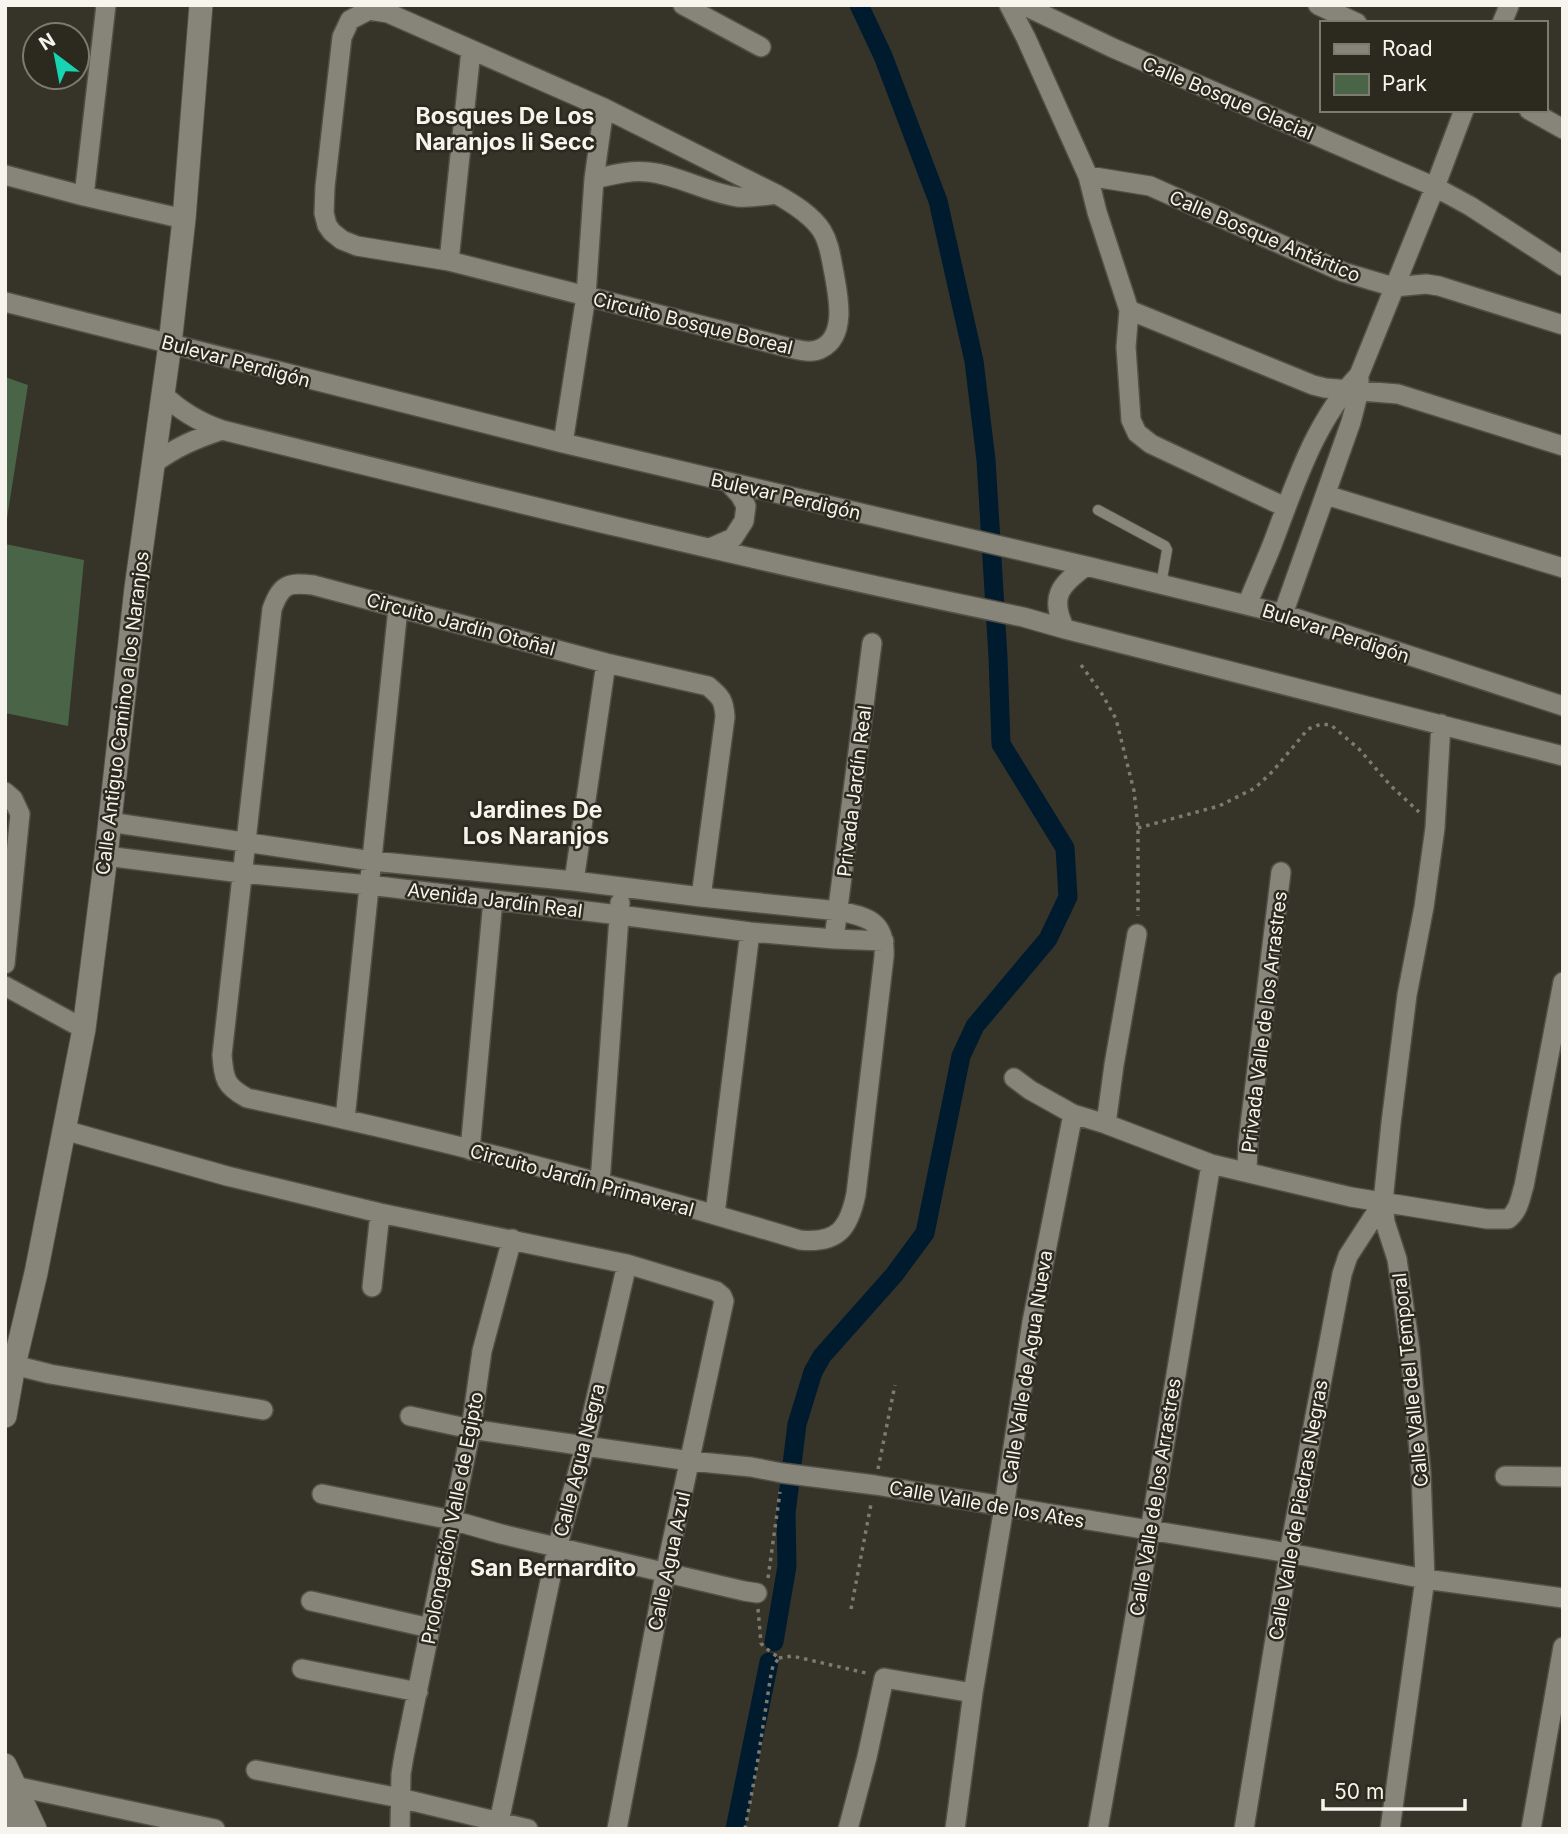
<svg xmlns="http://www.w3.org/2000/svg" width="1568" height="1834" viewBox="0 0 1568 1834" font-family="Inter,sans-serif">
<style>
.green{fill:#4a6448}
.lines{fill:none;stroke-linecap:round;stroke-linejoin:round}
.canal{stroke:#001b2e;stroke-width:19}
.service-casing{stroke:#514f46;stroke-width:12}
.minor-casing{stroke:#514f46;stroke-width:22}
.tertiary-casing{stroke:#514f46;stroke-width:25}
.path{stroke:#7c7a71;stroke-width:3.5;stroke-dasharray:3.5 5;stroke-linecap:butt}
.service{stroke:#878479;stroke-width:10}
.minor{stroke:#878479;stroke-width:19}
.tertiary{stroke:#878479;stroke-width:23}
.labels{text-anchor:middle;stroke-width:5;stroke-linejoin:round;paint-order:stroke}
.street-label{font-size:19px;fill:#f6f4ed;stroke:#2c291f}
.quarter-label{font-size:23px;font-weight:bold;fill:#f6f4ed;stroke:#2c291f}
</style>
<rect width="100%" height="100%" fill="#363329"/>
<!-- green -->
<path class="green" d="M5 377 28 385 5 531Z
M5 544 84 560 68 726 5 713Z"/>
<g class="lines">
<!-- canal -->
<path class="canal" d="M774 1642 787 1566 786 1513 797 1424 813 1372 822 1356 894 1275 925 1233 961 1056 975 1026 1048 939 1068 897 1065 848 1001 744 998 657 986 460 974 361 938 201 883 56 859 5
M735 1829 769 1662"/>
<defs>
<path id="service" d="M1098 510 1165 546 1167 550 1161 585"/>
<path id="minor" d="M683 5 761 47
M1009 5 1026 38 1088 176 1097 212 1129 310 1126 347 1131 420 1137 433 1151 444 1285 507
M1023 5 1113 48 1435 187 1470 206 1563 266
M1318 5 1357 23
M369 10 388 13 604 108 776 194C792 203 812 215 822 231 830 244 831 259 834 273 838 295 847 335 822 348 812 354 800 350 790 348L449 261 357 246 342 240 332 232 327 225 324 213 325 187 342 37 350 20Z
M1502 23 1509 6
M1529 110 1563 129
M5 175 84 196 184 219
M1088 176 1150 186 1343 272 1394 287 1426 284 1439 286 1563 325
M594 179C612 175 630 170 648 172 679 175 707 193 738 197 751 198 763 196 776 194
M84 196 106 5
M449 261 471 50
M5 302 563 443 1086 566 1283 614 1563 706
M1129 310 1313 385 1325 388 1398 394 1563 446
M163 394C180 411 199 422 222 430
M563 443 586 296 594 179 604 108
M153 464C176 447 195 439 222 430 488 496 754 562 1023 617L1065 629 1563 756
M1326 495 1563 568
M710 548 733 538 744 521 746 506 740 495 728 482
M1247 605C1255 585 1264 565 1272 545 1295 485 1314 422 1359 375L1435 187 1464 110
M1283 614 1351 422 1359 391V379
M1065 629C1049 597 1060 585 1086 566
M5 792 13 799 20 814 5 964
M109 822 372 861 574 881 701 897 839 911C869 917 886 922 884 957L856 1194C849 1228 838 1244 800 1240 618 1185 433 1137 247 1098 225 1086 224 1079 222 1055L246 841 272 609C281 585 287 582 313 585L606 663 708 686C721 697 724 700 725 717L701 897
M106 856 241 873 369 885 619 915 750 932 834 939 884 941
M574 881 606 663
M834 939 872 643
M5 986 84 1029
M1014 1078 1030 1090 1073 1114 1106 1124 1211 1164 1351 1197 1487 1219H1508C1519 1211 1520 1198 1524 1186L1563 982
M345 1119 398 608
M1106 1124 1114 1065 1137 934
M64 1130 227 1176 380 1213 627 1264 716 1291 722 1296 724 1301 665 1574 617 1829
M470 1150 493 900
M1247 1172 1248 1142 1281 872
M600 1183 620 903
M715 1214 750 932
M372 1287 380 1213
M14 1365 50 1374 263 1410
M410 1416 471 1429 585 1446 690 1461 751 1467 782 1473 875 1485 1289 1553 1425 1579 1563 1598
M1505 1476 1563 1477
M322 1494 452 1520 501 1534 744 1591 757 1593
M311 1601 430 1628
M302 1669 418 1692
M256 1770 400 1798 528 1829
M14 1786 215 1829
M499 1822 557 1548 585 1446 627 1264
M400 1829 401 1774 404 1756 471 1429 482 1351 512 1239
M848 1829 867 1757 884 1678 973 1693
M955 1829 973 1693 1004 1507 1032 1322 1073 1114
M1098 1829 1150 1531 1211 1164
M1244 1829 1289 1553 1342 1274 1348 1256 1383 1202
M1390 1829 1425 1579 1421 1473 1410 1348 1397 1259 1385 1222 1383 1202 1391 1123 1407 995 1424 907 1435 828 1441 724
M1531 1829 1563 1647"/>
<path id="tertiary" d="M5 1416 14 1365 36 1273 84 1029 106 856 136 588 170 344 184 219 201 5
M5 1765 35 1829
M5 1805 18 1829"/>
</defs>
<!-- service casing -->
<use href="#service" class="service-casing"/>
<!-- minor casing -->
<use href="#minor" class="minor-casing"/>
<!-- tertiary casing -->
<use href="#tertiary" class="tertiary-casing"/>
<!-- path -->
<path class="path" d="M1081 665 1102 694 1116 719 1134 791 1138 828V916
M1138 828 1219 806 1255 788 1273 771 1308 729 1321 724 1331 725 1359 749 1390 785 1419 812
M878 1469 895 1385
M768 1578 780 1492
M758 1609 761 1643 763 1646 779 1658
M851 1609 871 1504
M779 1658 792 1656 866 1673
M745 1829 757 1765 771 1674 773 1666 779 1658"/>
<!-- service -->
<use href="#service" class="service"/>
<!-- minor -->
<use href="#minor" class="minor"/>
<!-- tertiary -->
<use href="#tertiary" class="tertiary"/>
</g>
<g class="labels">
<!-- street labels -->
<g class="street-label">
<text transform="translate(1228 98) rotate(23)" y="7">Calle Bosque Glacial</text>
<text transform="translate(1265 236) rotate(23)" y="7">Calle Bosque Antártico</text>
<text transform="translate(693 323) rotate(14)" y="7">Circuito Bosque Boreal</text>
<text transform="translate(236 361) rotate(15)" y="7">Bulevar Perdigón</text>
<text transform="translate(786 496) rotate(13)" y="7">Bulevar Perdigón</text>
<text transform="translate(461 624) rotate(15)" y="7">Circuito Jardín Otoñal</text>
<text transform="translate(1336 633) rotate(18)" y="7">Bulevar Perdigón</text>
<text transform="translate(122 713) rotate(-83)" y="7">Calle Antiguo Camino a los Naranjos</text>
<text transform="translate(854 791) rotate(-83)" y="7">Privada Jardín Real</text>
<text transform="translate(495 900) rotate(7)" y="7">Avenida Jardín Real</text>
<text transform="translate(1264 1022) rotate(-83)" y="7">Privada Valle de los Arrastres</text>
<text transform="translate(582 1180) rotate(15)" y="7">Circuito Jardín Primaveral</text>
<text transform="translate(1027 1367) rotate(-81)" y="7">Calle Valle de Agua Nueva</text>
<text transform="translate(1410 1380) rotate(-96)" y="7">Calle Valle del Temporal</text>
<text transform="translate(579 1460) rotate(-76)" y="7">Calle Agua Negra</text>
<text transform="translate(1155 1497) rotate(-81)" y="7">Calle Valle de los Arrastres</text>
<text transform="translate(987 1504) rotate(10)" y="7">Calle Valle de los Ates</text>
<text transform="translate(1298 1510) rotate(-80)" y="7">Calle Valle de Piedras Negras</text>
<text transform="translate(452 1518) rotate(-79)" y="7">Prolongación Valle de Egipto</text>
<text transform="translate(669 1561) rotate(-78)" y="7">Calle Agua Azul</text>
</g>
<!-- quarter labels -->
<g class="quarter-label">
<text x="505" y="124">Bosques De Los<tspan x="505" dy="26">Naranjos Ii Secc</tspan></text>
<text x="536" y="818">Jardines De<tspan x="536" dy="26">Los Naranjos</tspan></text>
<text x="553" y="1576">San Bernardito</text>
</g>
</g>
<!-- border -->
<rect width="1568" height="1834" fill="none" stroke="#f6f4ed" stroke-width="14"/>
<!-- legend -->
<rect x="1320" y="21" width="228" height="91" fill="#2c291f" stroke="#7d7a71" stroke-width="2"/>
<rect x="1334" y="44" width="35" height="10" fill="#878479" stroke="#7d7a71" stroke-width="2"/>
<text x="1382" y="56" font-size="21" fill="#f6f4ed">Road</text>
<rect x="1334" y="74" width="35" height="21" fill="#4a6448" stroke="#7d7a71" stroke-width="2"/>
<text x="1382" y="91" font-size="21" fill="#f6f4ed">Park</text>
<!-- north arrow -->
<g transform="translate(56 56) rotate(328)"><circle r="33" fill="#2c291f" stroke="#7d7a71" stroke-width="2"/>
<path d="M0-5L12 26L0 18L-12 26Z" fill="#17d5b3"/>
<text y="-10" font-size="19" font-weight="bold" text-anchor="middle" fill="#f6f4ed">N</text>
</g>
<!-- scale -->
<path d="M1323 1799v10h142v-10" fill="none" stroke="#f6f4ed" stroke-width="3.5"/>
<text x="1334" y="1799" font-size="21" fill="#f6f4ed" stroke="#2c291f" stroke-width="5" paint-order="stroke">50 m</text>
</svg>
